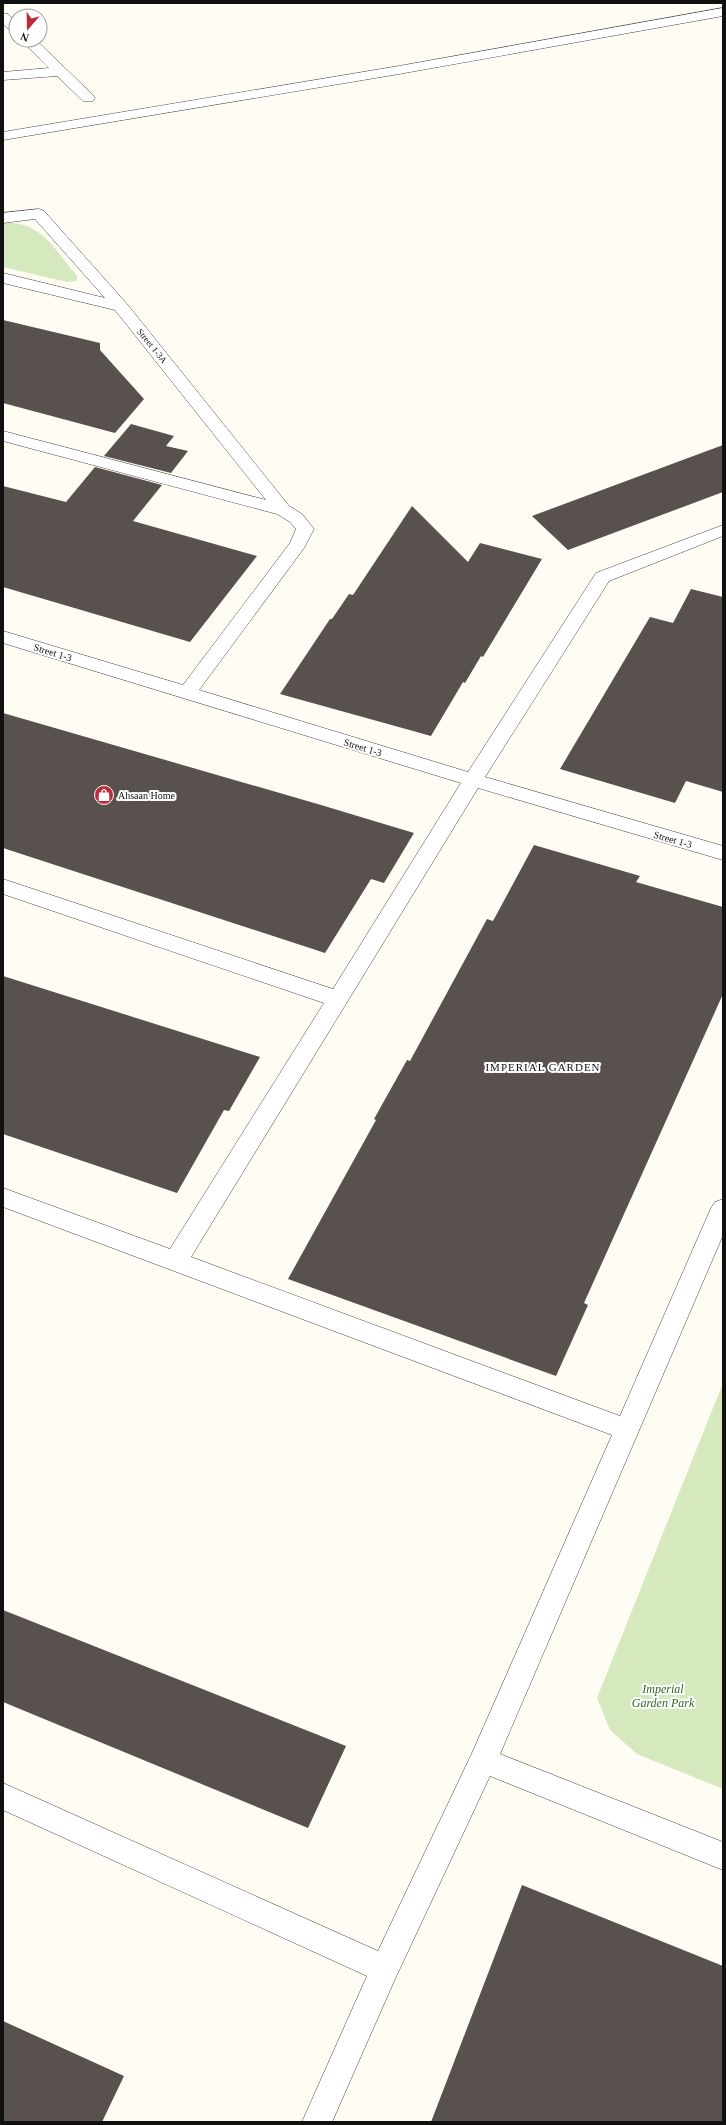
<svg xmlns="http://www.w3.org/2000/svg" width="726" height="2125" viewBox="0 0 726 2125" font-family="Georgia,serif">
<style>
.green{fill:#d6e9be}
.building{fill:#59514d}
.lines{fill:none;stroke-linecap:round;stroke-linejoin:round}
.minor-casing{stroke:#434343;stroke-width:1}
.tertiary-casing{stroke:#434343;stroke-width:1}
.minor{fill:#fff;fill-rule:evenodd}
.tertiary{fill:#fff;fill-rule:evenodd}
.labels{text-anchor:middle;stroke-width:4;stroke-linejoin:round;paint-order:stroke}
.far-street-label{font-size:9px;fill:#101010;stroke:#fff}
.street-label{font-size:10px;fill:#101010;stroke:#fff}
.poi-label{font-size:10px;fill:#101010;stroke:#fff;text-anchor:start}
.neighbourhood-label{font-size:11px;letter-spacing:1px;fill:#101010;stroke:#fff}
.near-park-label{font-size:12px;font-style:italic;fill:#326722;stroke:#fff}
</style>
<rect width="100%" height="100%" fill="#fffcf4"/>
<!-- green -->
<path class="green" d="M3 223C41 220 55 250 77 276V281L67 282 3 267Z
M723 1383V1789L637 1754 610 1730 597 1698Z"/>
<!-- building -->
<path class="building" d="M3 320 100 343V350L144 399 115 433 3 403Z
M131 424 174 436 166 446 188 451 171 473 104 456Z
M723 445V492L568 550 532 516Z
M95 467 162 485 133 521 257 556 190 642 3 587V486L66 502Z
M412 506 468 562 480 543 542 559 483 657 481 656 465 683 463 682 431 736 280 694 330 619H332L349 594 353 595Z
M691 589 723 597V792L686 781 675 803 560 769 650 617 673 623Z
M3 713 321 805 414 833 384 883 371 879 325 953 3 848Z
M534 845 640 876 636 882 723 907V994L584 1303 588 1305 556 1376 288 1279 376 1120 374 1119 407 1060 410 1061 487 919 493 921Z
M3 976 260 1057 229 1111 224 1110 177 1193 3 1134Z
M3 1610 346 1746 308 1828 3 1702Z
M522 1885 723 1966V2122H431Z
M3 2021 124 2076 102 2122H3Z"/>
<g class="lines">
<defs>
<path id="minor" d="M3 13 8 14 16 22V33L11 32 3 24Z
M21 40H36L93 95 95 98 93 101H83L57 76 3 80V72L49 68Z
M39 209 44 211 127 304 289 506 302 514 314 529 304 548 199 690 468 772 596 573 723 525V536L609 581 485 777 723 846V860L478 788 191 1257 620 1416 711 1208 715 1202 723 1199V1235L500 1754 723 1842V1870L490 1776 395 1979 332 2122H302L367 1976 3 1810V1783L378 1951 473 1751 612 1435 3 1207V1188L170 1249 324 1003 3 894V879L333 989 461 783 3 643V631L183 685 290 543 296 529 290 522 277 514 3 441V431L266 500 115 310 3 283V273L105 298 35 219 3 223V213Z"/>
<path id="tertiary" d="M723 8V16L399 74 3 140V132L399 66Z"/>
</defs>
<!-- minor casing -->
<use href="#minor" class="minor-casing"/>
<!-- tertiary casing -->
<use href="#tertiary" class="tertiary-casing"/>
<!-- minor -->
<use href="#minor" class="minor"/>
<!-- tertiary -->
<use href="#tertiary" class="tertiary"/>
</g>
<!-- icons -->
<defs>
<symbol id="shop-disc" viewBox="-11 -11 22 22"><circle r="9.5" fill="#bc2c38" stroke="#fff"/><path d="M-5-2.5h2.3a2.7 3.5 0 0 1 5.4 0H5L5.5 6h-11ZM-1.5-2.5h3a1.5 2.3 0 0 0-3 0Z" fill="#fff"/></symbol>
</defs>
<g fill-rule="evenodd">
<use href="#shop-disc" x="93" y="784" width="22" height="22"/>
</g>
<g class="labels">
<!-- far-street labels -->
<g class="far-street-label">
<text transform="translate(152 346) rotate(51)" y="3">Street 1-3A</text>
</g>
<!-- street labels -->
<g class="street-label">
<text transform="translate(53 652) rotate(17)" y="4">Street 1-3</text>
<text transform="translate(363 747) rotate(17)" y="4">Street 1-3</text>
<text transform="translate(673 839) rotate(16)" y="4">Street 1-3</text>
</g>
<!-- poi labels -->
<g class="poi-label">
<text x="118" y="799">Ahsaan Home</text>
</g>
<!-- neighbourhood labels -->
<g class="neighbourhood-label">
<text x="543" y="1071">IMPERIAL GARDEN</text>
</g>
<!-- near-park labels -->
<g class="near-park-label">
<text x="663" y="1693">Imperial<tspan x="663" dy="14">Garden Park</tspan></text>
</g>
</g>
<!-- border -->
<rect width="726" height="2125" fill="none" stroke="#101010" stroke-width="8"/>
<!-- north arrow -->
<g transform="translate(28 28) rotate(200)"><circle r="19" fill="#ffffff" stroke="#9f9f9f"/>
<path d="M0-3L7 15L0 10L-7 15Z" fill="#bc2c38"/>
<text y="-6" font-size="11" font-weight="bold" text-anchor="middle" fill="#101010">N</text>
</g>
</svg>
